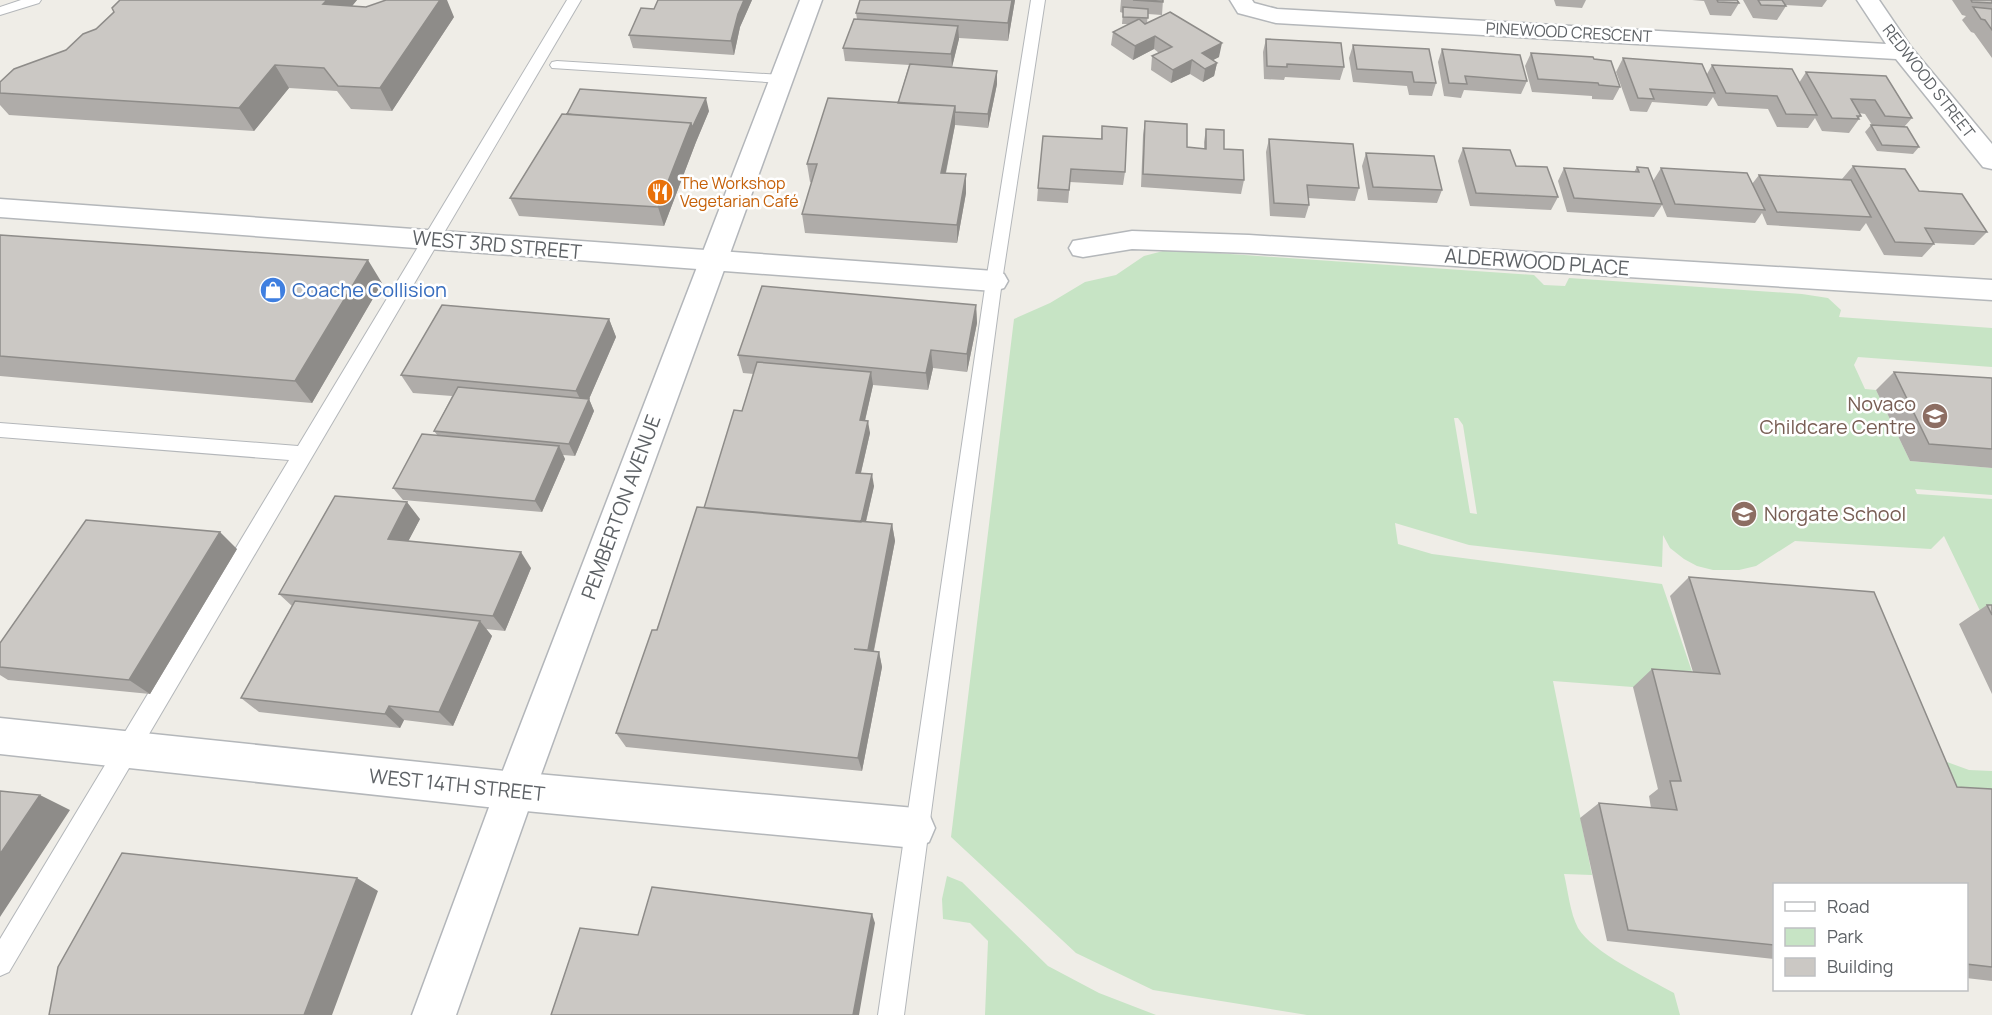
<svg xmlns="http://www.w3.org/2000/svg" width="1992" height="1015" viewBox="0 0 1992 1015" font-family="Manrope,sans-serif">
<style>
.green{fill:#c7e4c5;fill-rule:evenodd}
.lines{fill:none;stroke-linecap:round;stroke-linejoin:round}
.lane-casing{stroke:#b4b7ba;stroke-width:2}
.street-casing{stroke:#b4b7ba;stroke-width:3}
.secondary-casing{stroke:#b3b6ba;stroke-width:3}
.lane{fill:#fff;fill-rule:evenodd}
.street{fill:#fff;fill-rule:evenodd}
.secondary{fill:#fff;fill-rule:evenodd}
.wall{fill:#afaca9}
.shaded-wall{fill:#8e8c89}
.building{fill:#cbc8c4;stroke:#8e8c89;stroke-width:1.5}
.labels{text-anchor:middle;stroke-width:5;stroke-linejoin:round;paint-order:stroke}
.far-street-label{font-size:16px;fill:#5e6266;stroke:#fff}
.far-food-label{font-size:16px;fill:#c56008;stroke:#fff;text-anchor:start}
.street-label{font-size:20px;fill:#5e6266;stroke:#fff}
.shop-label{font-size:20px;fill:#366cbe;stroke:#fff;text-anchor:start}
.education-label{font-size:20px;fill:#785e54;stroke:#fff;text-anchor:end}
</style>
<rect width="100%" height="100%" fill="#efede7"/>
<!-- green -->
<path class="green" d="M1163 251H1187L1534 275 1544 285 1565 286 1569 278 1802 294 1828 298 1841 310 1839 317 1992 328V367L1858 357 1854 365 1865 389 1876 390 1910 461 1992 468V495L1915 489 1917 494 1992 499V617H1983L1944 536 1931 549 1795 541 1756 566 1739 570H1713L1697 566 1684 559 1670 548 1663 535 1662 567 1469 545 1395 523 1398 544 1432 554 1662 584 1699 692 1553 681 1592 875 1564 874C1568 891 1570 913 1578 928 1592 952 1649 979 1674 993L1680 1015H1307L1153 990 1076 953 951 837 1014 319 1050 303 1085 282 1116 275 1144 256ZM1454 418H1458L1463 425 1477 514 1470 513Z
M1947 762 1969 770 1992 771V807L1928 774Z
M947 876 962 882 1048 966 1099 993 1156 1015H985L988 941 970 923 943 919 942 899Z"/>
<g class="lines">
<defs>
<path id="lane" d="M21 0H41L39 3 0 15V7Z
M567 0H581L9 972 0 976V939L289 460 0 437V423L298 446Z
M1031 0H1045L1002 281 904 1015H878L986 281Z
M557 61 782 75 789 79 782 83 552 68 550 65 552 62Z"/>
<path id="street" d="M1230 0H1252L1254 3 1277 9 1886 44 1857 0H1879L1911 47 1992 144V169L1983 167 1896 59 1276 23 1238 13Z
M0 199 994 271 1004 274 1008 281 1004 288 994 291 0 217Z
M1132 231 1249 235 1992 280V300L1249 253 1132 249 1083 257 1073 255 1069 248 1073 241Z
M0 718 515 772 915 808 929 814 935 828 929 842 915 848 515 810 0 754Z"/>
<path id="secondary" d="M800 0H822L535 791 456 1015H412L495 791Z"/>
</defs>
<!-- lane casing -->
<use href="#lane" class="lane-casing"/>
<!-- street casing -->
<use href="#street" class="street-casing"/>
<!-- secondary casing -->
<use href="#secondary" class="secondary-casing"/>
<!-- lane -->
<use href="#lane" class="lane"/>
<!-- street -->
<use href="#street" class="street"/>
<!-- secondary -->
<use href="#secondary" class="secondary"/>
</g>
<!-- wall -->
<path class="wall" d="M120 0H357L352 6 454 17 392 111 351 109 337 91 289 88 254 131 9 115 0 105V82L66 50 96 29 114 12Z
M658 0H752L740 27 734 55 633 48 629 35 654 9Z
M1015 0 1008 41 959 38 952 67 997 71V84L988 128 955 125 946 173 966 193 957 243 805 233 802 214 812 183 810 182 807 164 898 103 909 65 845 61 843 48 857 19 856 13Z
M1121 0H1163L1162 15 1148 14 1147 23 1219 57 1213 60 1217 63 1214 76 1203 82 1190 74 1171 83 1151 70 1152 56 1159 53 1154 49 1133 60 1111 45 1113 32 1129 24H1122L1123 13 1120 12Z
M1554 0H1586L1582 8 1556 6Z
M1692 0H1737L1739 3 1731 16 1710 15 1704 1Z
M1743 0H1827L1822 7 1785 5 1786 6 1777 20 1753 18Z
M1952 0H1992V58L1974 33 1971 32 1962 20 1966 16 1962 15Z
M1266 39 1344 67 1340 80 1285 77 1284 80 1264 79 1263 52Z
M1353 45 1436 83 1432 96 1409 95 1407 86 1353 82 1349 58Z
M1442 49 1527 81 1521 94 1464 90 1461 98 1444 96 1438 62Z
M1531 53 1594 59 1620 87 1613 100 1592 99V96L1532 92 1525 66Z
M1623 58 1707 74 1712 65 1799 83 1806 72 1886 76 1912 118 1904 127 1919 147 1913 154 1877 151 1865 132 1871 125H1872L1865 114 1859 113 1861 116 1859 118V119L1849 133 1822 131 1815 118 1808 128 1777 127 1768 109 1718 106 1713 97 1707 106 1652 102 1647 112 1630 111 1616 72Z
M709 111 696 142 664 226 519 216 510 198Z
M1145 121 1187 147 1204 149V142L1206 129 1224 149 1244 180 1241 194 1141 187 1143 135Z
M1102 126 1125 172 1123 185 1070 182 1068 203 1037 201 1038 188 1101 139Z
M1269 139 1359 188 1355 201 1308 198 1309 205 1305 218 1270 216 1266 152Z
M1463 148 1516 166 1558 197 1551 210 1470 206 1458 161Z
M1366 153 1442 190 1437 203 1368 200 1362 166Z
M1853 166 1919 191 1987 232 1974 245 1933 243 1934 244 1922 257 1884 255 1866 223 1860 231 1767 225 1762 213 1755 223 1667 217 1662 205 1654 217 1567 212 1558 181 1564 168 1634 172 1637 167 1653 181 1661 168 1752 184 1759 175 1843 180 1842 179Z
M0 235 382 283 312 403 0 376Z
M976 305 977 323 967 372 933 368 928 390 873 385 865 421 870 433 861 473 874 486 866 522 892 524 895 541 874 651 879 652 882 667 862 771 626 747 616 733 742 411 754 374 743 373 738 355Z
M609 319 616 337 589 399 594 411 575 456 563 455 565 459 542 512 403 500 393 488 438 436 434 431 452 396 413 393 401 375Z
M1894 372 1992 378V468L1910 461 1876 390Z
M420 519 408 541 531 568 505 631 486 629 492 636 453 726 404 720 400 728 259 712 241 698 292 606 279 594Z
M237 549 150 694 8 680 0 675V643Z
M1689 577 1957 787 1992 789V981L1966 978V885H1774V959L1607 941 1580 818 1599 803 1651 808 1649 796 1658 789 1633 687 1652 669 1693 672 1670 596Z
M1987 605H1992V694L1959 624Z"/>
<!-- shaded-wall -->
<path class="shaded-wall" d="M327 0H357L335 27 323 4Z
M440 0H447L454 17 392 111 380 88Z
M744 0H752L740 27 734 55 731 41 738 14Z
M1012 0H1015L1008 41V23Z
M958 26 959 39 952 67 951 54Z
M1155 36 1154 49 1133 60 1135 46Z
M1222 43 1219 57 1200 67 1202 53Z
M1192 60 1190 74 1171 83 1173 70Z
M1217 63 1214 76 1203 82 1205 69Z
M275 65 289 88 254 131 239 108Z
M997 71V84L988 128V114Z
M706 98 709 111 696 142 664 226 658 207 691 123Z
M955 106V125L942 191 941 173Z
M966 174V193L957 243V225Z
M368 260 382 283 312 403 295 381Z
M976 305 977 323 967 372V354Z
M609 319 616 337 589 399 594 411 575 456 569 444 585 408 576 391Z
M931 350 933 368 928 390 926 373Z
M871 372 873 385 862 433 860 420Z
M868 421 870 433 858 485 856 473Z
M559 446 565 459 542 512 535 501Z
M872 474 874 486 862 538 860 527Z
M407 502 420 519 401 555 388 539Z
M892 524 895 541 871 664 868 650Z
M220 532 237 549 150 694 129 680Z
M521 552 531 568 505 631 493 616Z
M480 621 492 636 453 726 439 712Z
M879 652 882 667 862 771 858 758Z
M389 706 404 720 400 728 385 714Z
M40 795 70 810 0 917V854Z
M357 878 378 891 332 1015H304Z
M872 914 875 923 859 1015H853Z"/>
<!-- building -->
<path class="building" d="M120 0H327L323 4 366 7 386 0H440L380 88 338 86 324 68 275 65 239 108 0 93V82L14 69 66 50 83 34 96 29 114 12 112 8Z
M658 0H744L738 14 731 41 629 35 641 8 654 9Z
M860 0H1012L1008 23 856 13Z
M1133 0H1163V2Z
M1717 0H1737L1739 3 1718 2Z
M1758 0H1782L1786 6 1761 5Z
M1971 0H1992V3L1972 2Z
M1123 7 1148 9V18L1123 17Z
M1973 7 1992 9V30L1985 20 1981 19Z
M1170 12 1222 43 1202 53 1217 63 1205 69 1192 60 1173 70 1152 56 1172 47 1155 36 1135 46 1113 32 1139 19 1145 24Z
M854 19 958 26 951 54 843 48Z
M1266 39 1341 43 1344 67 1287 64V67L1267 66Z
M1353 45 1429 49 1436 83 1414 82 1412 72 1357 69Z
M1442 49 1520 55 1527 81 1465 76 1467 84 1449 83Z
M1531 53 1593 57 1594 59 1611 61 1620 87 1599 85 1598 83 1538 79Z
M1623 58 1702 64 1715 93 1650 89 1654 99 1638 98Z
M910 64 997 71 988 114 955 112V106L898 103Z
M1712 65 1792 69 1817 115 1786 114 1777 96 1726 93Z
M1806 72 1886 76 1912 118 1885 116 1875 100 1851 99 1861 116H1857L1859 119 1832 118Z
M580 89 706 98 692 128 691 123 567 114Z
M828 98 955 106 941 173 966 174 957 225 802 214 817 164H807Z
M562 114 691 123 658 207 510 198Z
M1145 121 1187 124V147L1206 149V129L1224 130V149L1243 150 1244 180 1143 174Z
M1871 125 1907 127 1919 147 1882 145Z
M1102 126 1127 128 1125 172 1071 169 1069 190 1038 188 1043 136 1102 139Z
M1269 139 1353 144 1359 188 1307 185 1309 205 1274 203Z
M1463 148 1510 150 1516 166 1547 167 1558 197 1476 193Z
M1366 153 1434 156 1442 190 1373 187Z
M1853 166 1905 169 1919 191 1962 194 1987 232 1925 228 1934 244 1895 242Z
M1637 167 1648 168 1662 204 1574 198 1564 168 1639 172Z
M1661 168 1747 173 1765 210 1675 204Z
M1759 175 1851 180 1871 217 1777 212Z
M0 235 368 260 295 381 0 356Z
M762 286 976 305 967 354 931 350 926 373 738 355Z
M442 305 609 319 576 391 401 375Z
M757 362 871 372 860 420 868 421 856 473 872 474 861 522 704 508 734 410 742 411Z
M1894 372 1992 378V449L1929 444Z
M458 387 589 399 569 444 434 431Z
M422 434 559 446 535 501 393 488Z
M335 496 407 502 388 539 521 552 493 616 279 594Z
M697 507 892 524 868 650 854 649 879 652 858 758 616 733 652 630H657Z
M86 520 220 532 129 680 0 667V643Z
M1689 577 1874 592 1957 787 1992 789V967L1966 964V885H1774V945L1628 930 1599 803 1677 810 1670 781H1681L1652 669 1720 674Z
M295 601 480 621 439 712 389 706 385 714 241 698Z
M1987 605H1992V615Z
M0 791 40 795 0 854Z
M122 853 357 878 304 1015H49L58 967Z
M652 887 872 914 853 1015H551L580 928 638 935Z"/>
<!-- icons -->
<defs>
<symbol id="restaurant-disc" viewBox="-11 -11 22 22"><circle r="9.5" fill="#e8710a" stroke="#fff"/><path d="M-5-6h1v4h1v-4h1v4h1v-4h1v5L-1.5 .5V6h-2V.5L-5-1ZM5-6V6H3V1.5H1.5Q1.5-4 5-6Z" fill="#fff"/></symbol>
<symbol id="shop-disc" viewBox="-11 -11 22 22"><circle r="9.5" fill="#3f7fe0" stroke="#fff"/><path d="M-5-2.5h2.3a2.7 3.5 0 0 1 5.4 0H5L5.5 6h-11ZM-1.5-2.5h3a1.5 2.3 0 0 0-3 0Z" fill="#fff"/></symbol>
<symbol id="school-disc" viewBox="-11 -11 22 22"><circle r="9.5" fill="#8d6e63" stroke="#fff"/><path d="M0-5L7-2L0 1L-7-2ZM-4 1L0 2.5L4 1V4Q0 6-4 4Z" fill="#fff"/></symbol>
</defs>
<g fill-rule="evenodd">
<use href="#restaurant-disc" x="645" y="177" width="30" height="30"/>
<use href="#shop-disc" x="258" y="275" width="30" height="30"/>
<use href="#school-disc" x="1920" y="401" width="30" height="30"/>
<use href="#school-disc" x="1729" y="499" width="30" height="30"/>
</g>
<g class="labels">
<!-- far-street labels -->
<g class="far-street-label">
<text transform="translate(1569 32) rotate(3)" y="6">PINEWOOD CRESCENT</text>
<text transform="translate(1929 81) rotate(52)" y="6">REDWOOD STREET</text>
</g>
<!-- far-food labels -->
<g class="far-food-label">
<text x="680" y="189">The Workshop<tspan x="680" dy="18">Vegetarian Café</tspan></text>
</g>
<!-- street labels -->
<g class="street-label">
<text transform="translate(497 245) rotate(5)" y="7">WEST 3RD STREET</text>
<text transform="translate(1537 262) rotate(4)" y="7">ALDERWOOD PLACE</text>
<text transform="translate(621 507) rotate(-70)" y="7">PEMBERTON AVENUE</text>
<text transform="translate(457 785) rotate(6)" y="7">WEST 14TH STREET</text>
</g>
<!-- shop labels -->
<g class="shop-label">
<text x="292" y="297">Coache Collision</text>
</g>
<!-- education labels -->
<g class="education-label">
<text x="1916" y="411">Novaco<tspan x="1916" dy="23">Childcare Centre</tspan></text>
<text x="1764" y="521" text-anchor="start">Norgate School</text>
</g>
</g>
<!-- legend -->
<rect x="1773" y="883" width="195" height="108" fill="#ffffff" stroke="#bfc0c2" stroke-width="1.5"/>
<rect x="1785" y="902" width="30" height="9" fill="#ffffff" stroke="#bfc0c2" stroke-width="1.5"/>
<text x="1827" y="913" font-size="18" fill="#5e6266">Road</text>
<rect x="1785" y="928" width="30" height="18" fill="#c7e4c5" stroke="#bfc0c2" stroke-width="1.5"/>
<text x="1827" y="943" font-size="18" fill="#5e6266">Park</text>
<rect x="1785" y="958" width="30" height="18" fill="#cbc8c4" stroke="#bfc0c2" stroke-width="1.5"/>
<text x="1827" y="973" font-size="18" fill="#5e6266">Building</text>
</svg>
